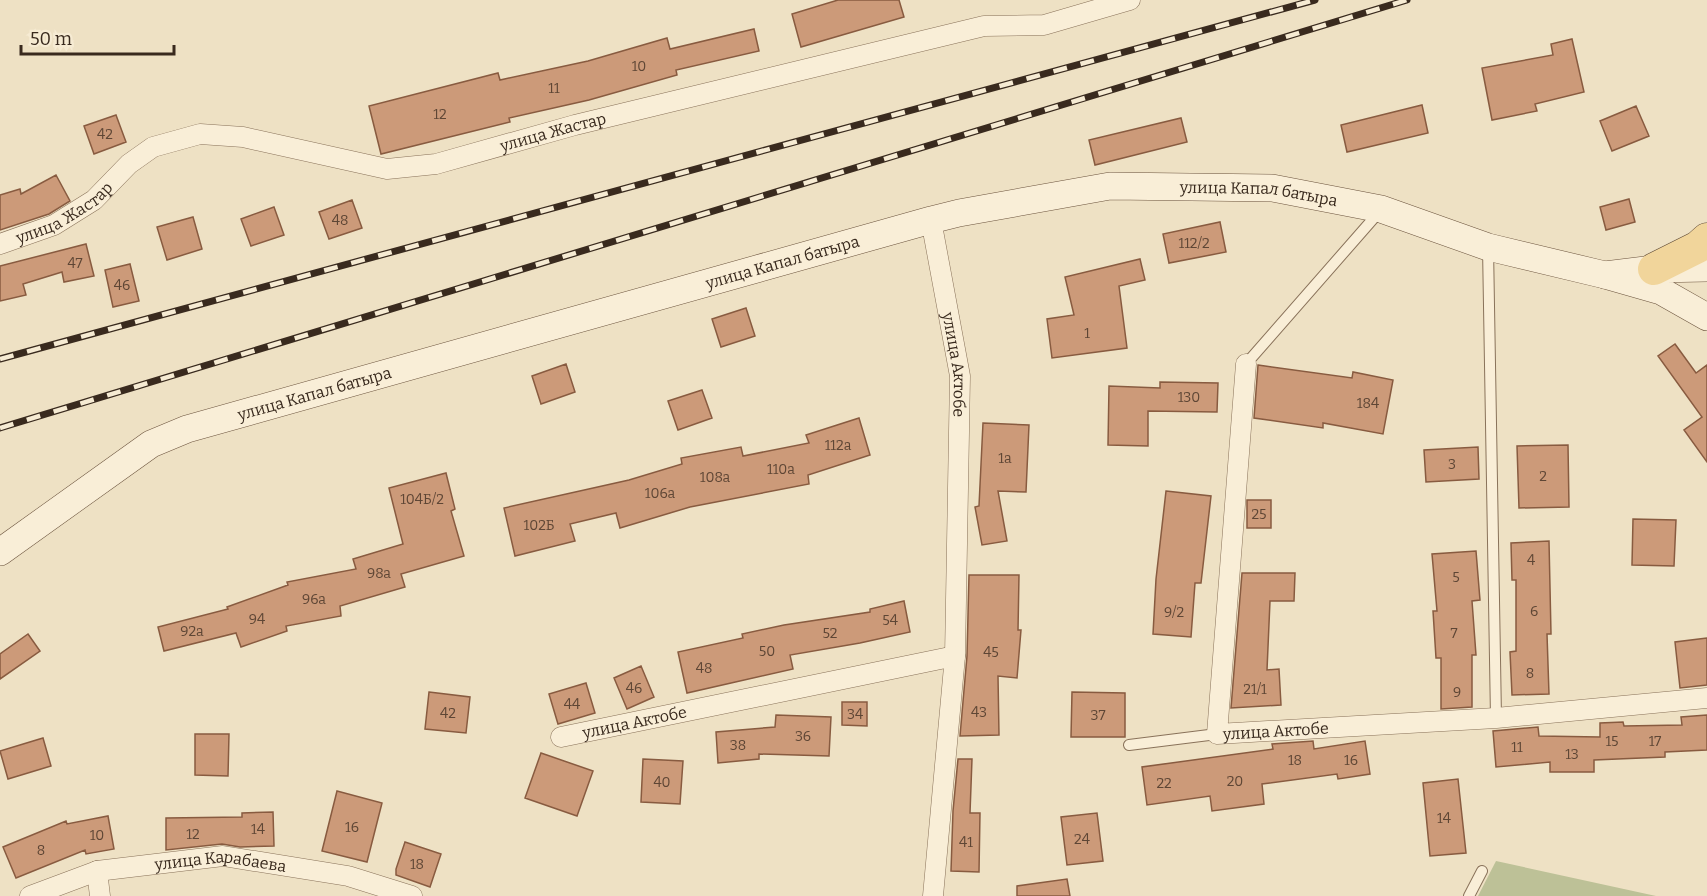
<svg xmlns="http://www.w3.org/2000/svg" width="1707" height="896" viewBox="0 0 1707 896" font-family="Bitter,serif">
<style>
.cemetery{fill:#bdc197}
.building{fill:#cc9a79;stroke:#885b40;stroke-width:1.5}
.lines{fill:none;stroke-linecap:round;stroke-linejoin:round}
.service-casing{stroke:#89725a;stroke-width:12}
.minor-casing{stroke:#89725a;stroke-width:21}
.secondary-casing{stroke:#6b533d;stroke-width:28}
.primary-casing{stroke:#56402e;stroke-width:33}
.service{stroke:#f9eed7;stroke-width:10}
.minor{stroke:#f9eed7;stroke-width:20}
.secondary{stroke:#f9eed7;stroke-width:27}
.primary{stroke:#f1d59b;stroke-width:32}
.rail-casing{stroke:#392a1e;stroke-width:7}
.rail{stroke:#f6ebd3;stroke-width:4.5;stroke-dasharray:14;stroke-linecap:butt}
.labels{text-anchor:middle;stroke-width:6;stroke-linejoin:round;paint-order:stroke}
.number-label{font-size:14px;fill:#5e4635}
.street-label{font-size:16px;fill:#392a1e;stroke:#f6ebd3}
</style>
<rect width="100%" height="100%" fill="#eee1c4"/>
<!-- cemetery -->
<path class="cemetery" d="M1496 861 1656 896H1478Z"/>
<!-- building -->
<path class="building" d="M838 0H899L904 17 801 47 792 14Z
M754 29 759 51 676 70 677 75 589 100 509 118 510 122 381 154 369 106 498 73 500 80 588 61 667 38 670 49Z
M1572 39 1584 92 1535 104 1537 111 1492 120 1482 68 1553 55 1551 44Z
M1422 105 1428 133 1347 152 1341 125Z
M1636 106 1649 136 1612 151 1600 121Z
M116 115 126 142 94 154 84 126Z
M1181 118 1187 142 1095 165 1089 140Z
M56 175 70 201 49 214 0 230V195L20 189 21 194Z
M1629 199 1635 222 1606 230 1600 207Z
M352 200 362 228 329 239 319 212Z
M274 207 284 235 251 246 241 219Z
M193 217 202 249 167 260 157 227Z
M1220 222 1226 252 1169 263 1163 234Z
M86 244 94 276 64 282 62 272 23 284 26 295 0 301V266Z
M1140 259 1145 280 1119 286 1127 348 1052 358 1047 319 1074 315 1065 277Z
M130 264 139 301 113 307 105 270Z
M746 308 755 336 721 347 712 319Z
M1675 344 1696 373 1707 365V462L1684 430 1702 417 1658 356Z
M566 364 575 392 541 404 532 376Z
M1258 365 1352 378 1353 372 1393 380 1383 434 1323 423V428L1254 418Z
M1160 382 1218 383 1217 412 1148 411V446L1108 445 1109 386 1160 388Z
M702 390 712 418 678 430 668 401Z
M859 418 870 455 808 475 809 484 690 507 620 528 616 513 570 524 575 541 515 556 504 508 629 480 682 464 681 458 741 447 743 456 809 443 806 435Z
M983 423 1029 425 1026 492 998 491 1007 541 982 545 975 507 979 506Z
M1568 445 1569 507 1519 508 1517 446Z
M1478 447 1479 479 1426 482 1424 450Z
M446 473 455 509 451 511 464 556 401 574 405 587 340 606 341 616 286 626 287 631 241 647 236 633 164 651 158 627 228 609 227 607 288 585 287 582 356 569 353 559 403 544 389 488Z
M1166 491 1211 496 1201 583H1195L1191 637 1153 634 1156 579Z
M1247 500H1271V528H1247Z
M1633 519 1676 520 1674 566 1632 565Z
M1549 541 1551 634H1547L1549 694 1512 695 1510 652 1516 651V580H1512L1511 543Z
M1476 551 1480 600 1472 601 1476 655H1472V707L1441 709V658H1436L1433 611H1437L1432 554Z
M1242 573H1295L1294 601H1270L1267 670 1279 669 1281 705 1231 708Z
M969 575H1019L1018 630H1021L1017 678 998 676 999 735 960 736 967 656Z
M904 601 910 632 860 643 790 655 793 669 687 693 678 652 743 638 742 634 784 625 870 612V609Z
M28 634 40 651 0 679V654Z
M1707 638V685L1680 688 1675 642Z
M641 666 654 697 627 709 614 678Z
M586 683 595 713 558 724 549 694Z
M429 692 470 697 466 733 425 729Z
M1072 692 1125 693V737H1071Z
M842 702H867V726L842 725Z
M776 715 831 717 829 756 759 754V759L718 763 716 732 775 727Z
M1707 715V750L1665 752V757L1594 760V772H1550V762L1496 767 1493 731 1538 727 1539 736 1600 737V723L1623 722 1624 726 1682 725 1681 717Z
M195 734H229L228 776 195 775Z
M43 738 51 766 8 779 0 751Z
M1313 741 1314 749 1365 741 1370 774 1338 779 1337 774 1262 784 1264 804 1212 811 1210 796 1147 805 1142 767 1273 749 1272 744Z
M541 753 593 771 577 816 525 798Z
M643 759 683 761 680 804 641 802Z
M958 759H972L970 813H980L979 872 951 871 953 811Z
M1458 779 1466 853 1430 856 1423 783Z
M337 791 382 803 367 862 322 851Z
M273 812 274 846 240 847 222 844 166 850V818L242 817V813Z
M1097 813 1103 861 1067 865 1061 817Z
M108 816 114 849 86 854 85 850 16 878 3 847 66 821 67 824Z
M405 842 441 854 430 887 396 875V869Z
M1067 879 1070 896H1017V886Z"/>
<g class="lines">
<defs>
<path id="service" d="M1488 247 1496 718
M1246 364 1380 211
M1129 745 1217 734
M1469 896 1482 871"/>
<g id="minor">
<path id="s1" d="M931 220 960 376 955 656 933 896"/>
<path id="s2" d="M0 244 54 225 94 200 129 164 153 147 200 134 243 137 387 169 436 164 575 125 984 26 1044 25 1130 0"/>
<path id="s3" d="M1246 364 1217 734 1496 718 1707 698"/>
<path id="s4" d="M561 737 955 656"/>
<path d="M97 871 100 896"/>
<path id="s5" d="M30 896 97 871 223 856 348 876 412 896"/>
</g>
<g id="secondary">
<path d="M1707 268 1654 269 1605 275 1661 291 1707 317"/>
<path id="s6" d="M0 552 151 444 187 429 931 220 959 213 1110 186 1272 188 1381 209 1488 247 1605 275"/>
</g>
<path id="primary" d="M1654 269 1698 247 1707 239"/>
</defs>
<!-- service casing -->
<use href="#service" class="service-casing"/>
<!-- minor casing -->
<use href="#minor" class="minor-casing"/>
<!-- secondary casing -->
<use href="#secondary" class="secondary-casing"/>
<!-- primary casing -->
<use href="#primary" class="primary-casing"/>
<!-- service -->
<use href="#service" class="service"/>
<!-- minor -->
<use href="#minor" class="minor"/>
<!-- secondary -->
<use href="#secondary" class="secondary"/>
<!-- primary -->
<use href="#primary" class="primary"/>
<defs>
<path id="rail" d="M0 359 1315 0
M0 428 1407 0"/>
</defs>
<!-- rail casing -->
<use href="#rail" class="rail-casing"/>
<!-- rail -->
<use href="#rail" class="rail"/>
</g>
<g class="labels">
<!-- number labels -->
<g class="number-label">
<text x="639" y="71">10</text>
<text x="554" y="93">11</text>
<text x="440" y="119">12</text>
<text x="105" y="139">42</text>
<text x="340" y="225">48</text>
<text x="1194" y="248">112/2</text>
<text x="75" y="268">47</text>
<text x="122" y="290">46</text>
<text x="1087" y="338">1</text>
<text x="1189" y="402">130</text>
<text x="1368" y="408">184</text>
<text x="838" y="450">112а</text>
<text x="1005" y="463">1а</text>
<text x="1452" y="469">3</text>
<text x="781" y="474">110а</text>
<text x="1543" y="481">2</text>
<text x="715" y="482">108а</text>
<text x="660" y="498">106а</text>
<text x="422" y="504">104Б/2</text>
<text x="1259" y="519">25</text>
<text x="539" y="530">102Б</text>
<text x="1531" y="565">4</text>
<text x="379" y="578">98а</text>
<text x="1456" y="582">5</text>
<text x="314" y="604">96а</text>
<text x="1534" y="616">6</text>
<text x="1174" y="617">9/2</text>
<text x="257" y="624">94</text>
<text x="890" y="625">54</text>
<text x="192" y="636">92а</text>
<text x="830" y="638">52</text>
<text x="1454" y="638">7</text>
<text x="767" y="656">50</text>
<text x="991" y="657">45</text>
<text x="704" y="673">48</text>
<text x="1530" y="678">8</text>
<text x="634" y="693">46</text>
<text x="1255" y="694">21/1</text>
<text x="1457" y="697">9</text>
<text x="572" y="709">44</text>
<text x="979" y="717">43</text>
<text x="448" y="718">42</text>
<text x="855" y="719">34</text>
<text x="1098" y="720">37</text>
<text x="803" y="741">36</text>
<text x="1612" y="746">15</text>
<text x="1655" y="746">17</text>
<text x="738" y="750">38</text>
<text x="1517" y="752">11</text>
<text x="1572" y="759">13</text>
<text x="1295" y="765">18</text>
<text x="1351" y="765">16</text>
<text x="1235" y="786">20</text>
<text x="662" y="787">40</text>
<text x="1164" y="788">22</text>
<text x="1444" y="823">14</text>
<text x="352" y="832">16</text>
<text x="258" y="834">14</text>
<text x="193" y="839">12</text>
<text x="97" y="840">10</text>
<text x="1082" y="844">24</text>
<text x="966" y="847">41</text>
<text x="41" y="855">8</text>
<text x="417" y="869">18</text>
</g>
<!-- street labels -->
<g class="street-label">
<text dy="6" stroke="none"><textPath href="#s2" startOffset="594">улица Жастар</textPath></text>
<text dy="6" stroke="none"><textPath href="#s6" startOffset="1329">улица Капал батыра</textPath></text>
<text dy="6" stroke="none"><textPath href="#s2" startOffset="72">улица Жастар</textPath></text>
<text dy="6" stroke="none"><textPath href="#s6" startOffset="843">улица Капал батыра</textPath></text>
<text dy="6" stroke="none"><textPath href="#s1" startOffset="147">улица Актобе</textPath></text>
<text dy="6" stroke="none"><textPath href="#s6" startOffset="357">улица Капал батыра</textPath></text>
<text dy="6" stroke="none"><textPath href="#s4" startOffset="75">улица Актобе</textPath></text>
<text dy="6" stroke="none"><textPath href="#s3" startOffset="430">улица Актобе</textPath></text>
<text dy="6" stroke="none"><textPath href="#s5" startOffset="196">улица Карабаева</textPath></text>
</g>
</g>
<!-- scale -->
<path d="M21 45v9h153v-9" fill="none" stroke="#392a1e" stroke-width="3"/>
<text x="30" y="45" font-size="18" fill="#392a1e" stroke="#f6ebd3" stroke-width="4.5" paint-order="stroke">50 m</text>
</svg>
